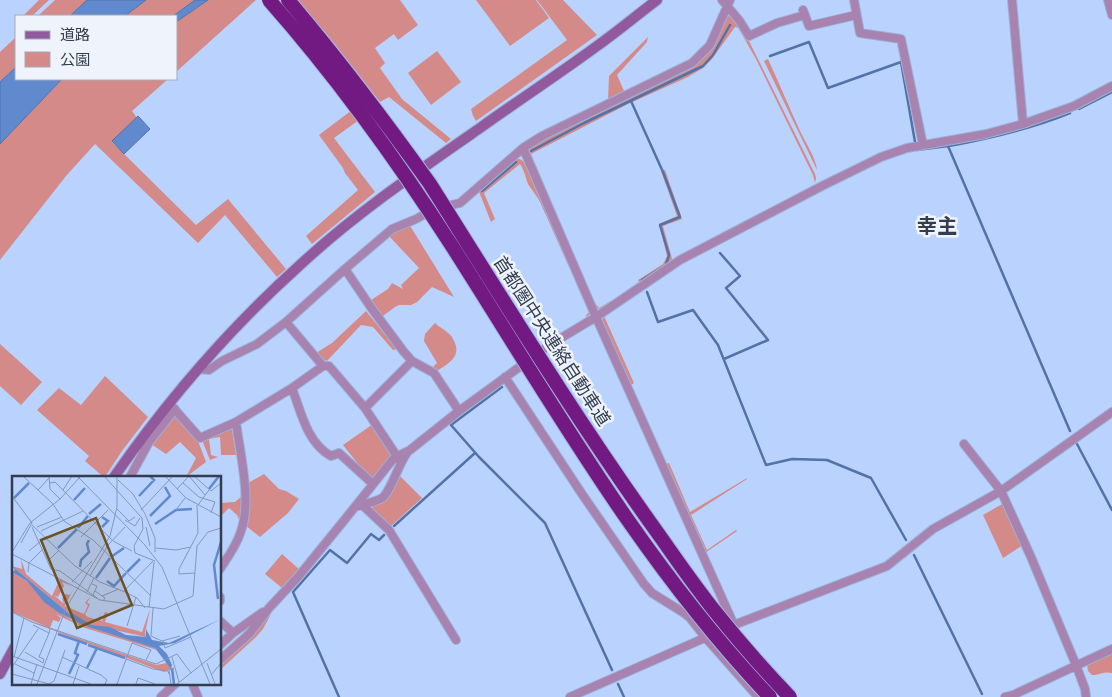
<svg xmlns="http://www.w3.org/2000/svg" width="1112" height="697" viewBox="0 0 1112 697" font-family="Lato,'Noto Sans JP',sans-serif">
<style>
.green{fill:#d48a89}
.water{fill:#6089ce;stroke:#5272a8}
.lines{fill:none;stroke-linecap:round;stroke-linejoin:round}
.stream{stroke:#5272a8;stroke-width:2.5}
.street-casing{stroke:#9cb2d7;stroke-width:10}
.secondary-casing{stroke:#9cb2d7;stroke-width:12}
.street{stroke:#a883b0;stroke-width:8}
.secondary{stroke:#925a9d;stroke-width:10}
.highway-bridge-casing{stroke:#9cb2d7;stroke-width:16;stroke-linecap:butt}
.highway-bridge{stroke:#721982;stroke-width:14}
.labels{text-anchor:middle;stroke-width:5;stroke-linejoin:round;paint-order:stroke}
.street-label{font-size:18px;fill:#333d4e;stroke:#eef3fc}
.quarter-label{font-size:20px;font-weight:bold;fill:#333d4e;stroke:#eef3fc}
.inset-river{fill:none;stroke:#6089ce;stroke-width:2.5}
.inset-road{fill:none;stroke:#8497b8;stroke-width:1}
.view{fill:#6c5324;fill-opacity:0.15;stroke:#6c5324;stroke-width:2.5}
.inset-edge{fill:none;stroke:#333d4e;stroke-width:2.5}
</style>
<rect width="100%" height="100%" fill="#bad3fe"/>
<!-- green -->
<path class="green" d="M39 0H49L32 16H23Z
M55 0H87L70 16H38Z
M146 0H195L173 16H125Z
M208 0H256L176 72V22Z
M298 0H400L418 25 398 40 394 34 375 48 385 63 380 68 402 99 451 139 446 143 389 97 380 102 334 43Z
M476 0H536L549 18 510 46Z
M537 0H563L597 35 476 121 473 116 471 109 567 40Z
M729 16H732L746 35 815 174 816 178 815 183 813 175 756 59 740 31 739 28 735 27 712 59 703 68 688 77 628 104 531 154 595 303 599 308 640 284 638 280 663 264 667 256 659 224 677 216 661 171 665 170 682 219 663 226 673 262 640 284 601 309 595 308 527 149 529 146 693 65 704 57 712 47 727 17Z
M16 37V67L0 82V52Z
M648 37 647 42 617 75 625 93 608 101 609 76Z
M437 51 461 82 431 105 408 73Z
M768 59C779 83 789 107 800 131 805 142 816 158 817 170L764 61Z
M62 79H168L132 111 137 118 112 142 196 225 228 199 286 269 277 277 225 215 198 243 95 144 66 176 0 260V144Z
M352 110 359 120 334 138 375 192 312 244 306 236 358 190 345 173 343 168 319 135Z
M513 159H520L524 162 591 312 590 315 585 317 589 312 540 202C537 196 531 189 528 184 525 176 525 172 520 164L484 193 495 219 491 222 478 189Z
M409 224 454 297 432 287 417 302 411 305H399L395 307 380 318 368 302 388 289 392 283 403 289 401 285 419 268 388 235Z
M366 311 397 349 393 350 373 327 361 325 327 361 321 359 316 353 332 343Z
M604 316 634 383 631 385 634 395 601 322Z
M435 323C439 327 444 329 448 333 451 335 452 337 453 339 463 356 449 363 437 371L432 368 437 363 424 341 425 334Z
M0 344 42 382 21 405 0 386Z
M105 376 148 417 122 451 105 477 100 474 85 461 89 456 37 410 59 388 81 405Z
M174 415 177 416 198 441 206 462 186 477 196 458 180 442 166 454 151 444Z
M373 424 392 455 391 458 375 479 371 480 343 445Z
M230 427 232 429 236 455H221L220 437 209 439 211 455 218 457 210 460 202 440Z
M669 463 690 512 747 478V479L691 515 707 550 736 530 737 531 705 553 665 464Z
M264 474 279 489 286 491 299 499 288 513 260 537 246 526 248 483Z
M398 474 422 498 390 527 372 510 373 505Z
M242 496 241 524 237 515 229 508 220 517V503L235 502Z
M1004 503 1023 545 1003 558 983 515Z
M282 554 300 570 282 588 265 574Z
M271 614 263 629 256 637 220 670V664L249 638Z
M1112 653V673C1104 671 1100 675 1092 675L1088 671 1087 664Z"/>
<!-- water -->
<path class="water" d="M87 0H146L125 16H70Z
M195 0H208L176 22V16H173Z
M16 67V79H62L0 144V82Z
M138 116 150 129 124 154 112 141Z"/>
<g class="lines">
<!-- stream -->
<path class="stream" d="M770 56 809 42 828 88 901 62 915 142
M631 101 663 172 680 217 660 225 669 255 666 265 642 280
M1079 109 1112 92
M949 146C987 139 1033 128 1070 113
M917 150 948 146 1070 431
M531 151 584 123 703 66 713 55 730 25
M482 191 516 162
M720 253 740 276 726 288 768 340 724 359
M647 292 658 322 693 310 718 345 766 465 792 459 827 460 871 478 906 540
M502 387 451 425 479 457 545 523 612 670
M1077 444 1112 510
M394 526 475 453
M914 555 982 694
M618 684 624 697
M339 697 293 592 330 550 347 563 371 534 379 540 384 535"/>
<defs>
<path id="street" d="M722 0 739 20 749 36 777 23 805 15
M854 0 860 33 901 39 923 145
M1012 0 1023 124
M1108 0 1112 15
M803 10 809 26 856 15
M523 148 596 317 734 625
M345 269 372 309 404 352 412 361 434 373 459 411
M286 322 323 366H329L365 408 412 361
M198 369 209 370 222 361 257 344 286 322 345 269 392 229 416 219 434 209 460 203 523 148 542 136 692 63 710 45 730 0
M505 377 582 494 644 584 652 593 684 613 690 618 705 637 758 697
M292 388C301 412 307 443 331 456L339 453 373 484
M169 403 200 438 236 422 292 388 323 366
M365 408 400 461
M964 444 1001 491 1031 557 1076 665 1085 689 1086 697
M130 477 149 442 175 409
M359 502 389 530 456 640
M359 506C367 503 375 502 382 498 390 493 399 463 407 453
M220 569C228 557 237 545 241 531 252 500 240 454 236 422
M220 597V601
M220 621 233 633
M726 628 887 566 933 529 1001 491 1112 412
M220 645 233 633 263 612
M220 660 249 634 257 624 269 608 298 577 346 518 394 458 410 450 459 411 551 344 596 317 680 260 822 186 881 157 907 148 986 134 1023 124 1074 106 1112 86
M192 683 198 697
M161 697 176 683
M570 697 716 633
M1005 697 1013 695 1112 649"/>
<path id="secondary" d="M114 477C167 401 231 327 300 265 355 214 418 171 480 128 519 100 559 74 597 46 618 31 637 15 657 0
M0 674 14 648"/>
</defs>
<!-- street casing -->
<use href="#street" class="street-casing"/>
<!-- secondary casing -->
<use href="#secondary" class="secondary-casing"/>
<!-- street -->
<use href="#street" class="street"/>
<!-- secondary -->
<use href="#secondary" class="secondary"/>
<defs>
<path id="highway-bridge" d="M269 0C337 77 397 160 452 246 551 401 642 563 770 697
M288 0C338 59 385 121 430 184 505 303 579 424 662 539 678 562 695 586 713 609 737 639 763 669 790 697"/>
</defs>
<!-- highway-bridge casing -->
<use href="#highway-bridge" class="highway-bridge-casing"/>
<!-- highway-bridge -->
<use href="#highway-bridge" class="highway-bridge"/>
</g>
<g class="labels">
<!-- street labels -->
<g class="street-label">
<text transform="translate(552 341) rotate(57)" y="6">首都圏中央連絡自動車道</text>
</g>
<!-- quarter labels -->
<g class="quarter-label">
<text x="937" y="233">幸主</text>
</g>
</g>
<!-- overview -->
<g transform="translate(12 476)">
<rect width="209" height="209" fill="#bad3fe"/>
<path d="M9 83 14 98 40 120 48 103 59 110 50 106 52 110 46 121 42 119 52 128 50 123 53 118 58 119 62 112 53 130 72 138 76 129 73 127 78 121 75 127 78 128 73 139 76 141 86 144 89 136 87 143 90 145 93 136 96 137 93 146 130 156 138 133 133 157 129 159 133 156 134 161 80 149 60 140 0 90 10 93ZM0 96 15 105 41 132 60 144 141 171 145 174 70 151 44 138 49 142 47 146 41 144 38 152 0 136ZM11 143 144 189 155 187 153 182 159 193 152 196Z" fill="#d48a89"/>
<path d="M0 90 60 140 62 141 56 135 80 149 98 151 114 159 134 161V153L140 164 157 167 209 143 163 167 147 170 155 178 160 189 159 193 143 172 71 149 46 136 32 126 15 105 0 96 3 94Z" fill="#6089ce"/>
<path class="inset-river" d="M197 13 207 0M127 20 142 4 138 0M2 22 17 7M62 24 73 12M77 38 89 28M138 40 158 20 153 11M143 48 164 34 180 33M90 51 96 45 90 41M66 52 76 40M46 72 65 53M99 81 112 72M68 91 69 84 77 76 75 68 77 64M115 96 128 83M84 102 98 82M95 105 102 110 114 97M206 123 202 89 209 66M46 158 75 168M76 169 113 182M75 192 85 172M160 192 162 208M57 198 66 179 63 177 67 165"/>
<path class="inset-road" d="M11 0 41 28 52 45 81 64 139 120M37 0 38 13 48 23M65 0 132 68 150 91 198 208M92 0 130 42 131 53 122 70 123 77 143 85M153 0 174 22 209 41M182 0 199 15 209 7M106 4 121 18 133 38 143 62V76M38 7 43 6 101 65 120 75M171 7 187 21 203 26 199 37M165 13 177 0 193 19M26 14 37 2M51 14 60 0M0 20 20 47 9 67M186 29 197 14M105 33 117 45 123 41M129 34 161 0M164 34 173 22M113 44 123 50 128 42M20 49 63 90 88 106 113 116M20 51 39 93 48 95 85 122M25 51 50 41M134 51 138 70M29 55 71 35M69 61 96 34M144 72 164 74 179 71M17 75 35 60M0 76 18 47 48 23 68 1M0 78 88 124 152 133 181 120 185 70 196 56 209 52M35 86 47 74M16 96 17 87 31 73M183 97 167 98V93L186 57 185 29M78 100 96 69 113 51M60 106 80 85M80 108 85 110 81 119M83 115 93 122 91 125M112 115 141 85M75 116 82 102M113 116 125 122 133 132M90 120 107 113M137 132 142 86M141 132 139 160 150 165 168 160M0 136 20 146 144 188 165 178 179 197M21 149 37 157 38 153M115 150 124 121M151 165 153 172 179 161M13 176 31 187M0 180 79 208M2 181 12 142M50 181 89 199 95 204 93 208M160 181 167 206M114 183 141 193 156 195 157 198M31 187 32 183 27 181 37 157M195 187 203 208M3 188 22 197M0 191 26 153M0 198 37 208M199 199 209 187M19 208 25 188M25 208 55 130 98 60 105 31V0M37 208 42 205 53 174M61 208 67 190M105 208 120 167 139 174 134 184M124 208 126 202 143 208M159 208 157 194 162 192M165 208 209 173"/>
<path class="view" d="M84 42 120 129 65 152 29 64Z"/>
<rect width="209" height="209" class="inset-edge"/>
</g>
<!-- legend -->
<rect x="15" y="15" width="162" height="65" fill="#eef3fc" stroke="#a3aab6"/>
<rect x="25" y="31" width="25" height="8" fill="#925a9d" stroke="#a3aab6"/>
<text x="60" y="40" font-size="15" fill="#333d4e">道路</text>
<rect x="25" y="52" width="25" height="15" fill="#d48a89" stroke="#a3aab6"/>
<text x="60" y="65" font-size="15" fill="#333d4e">公園</text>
</svg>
